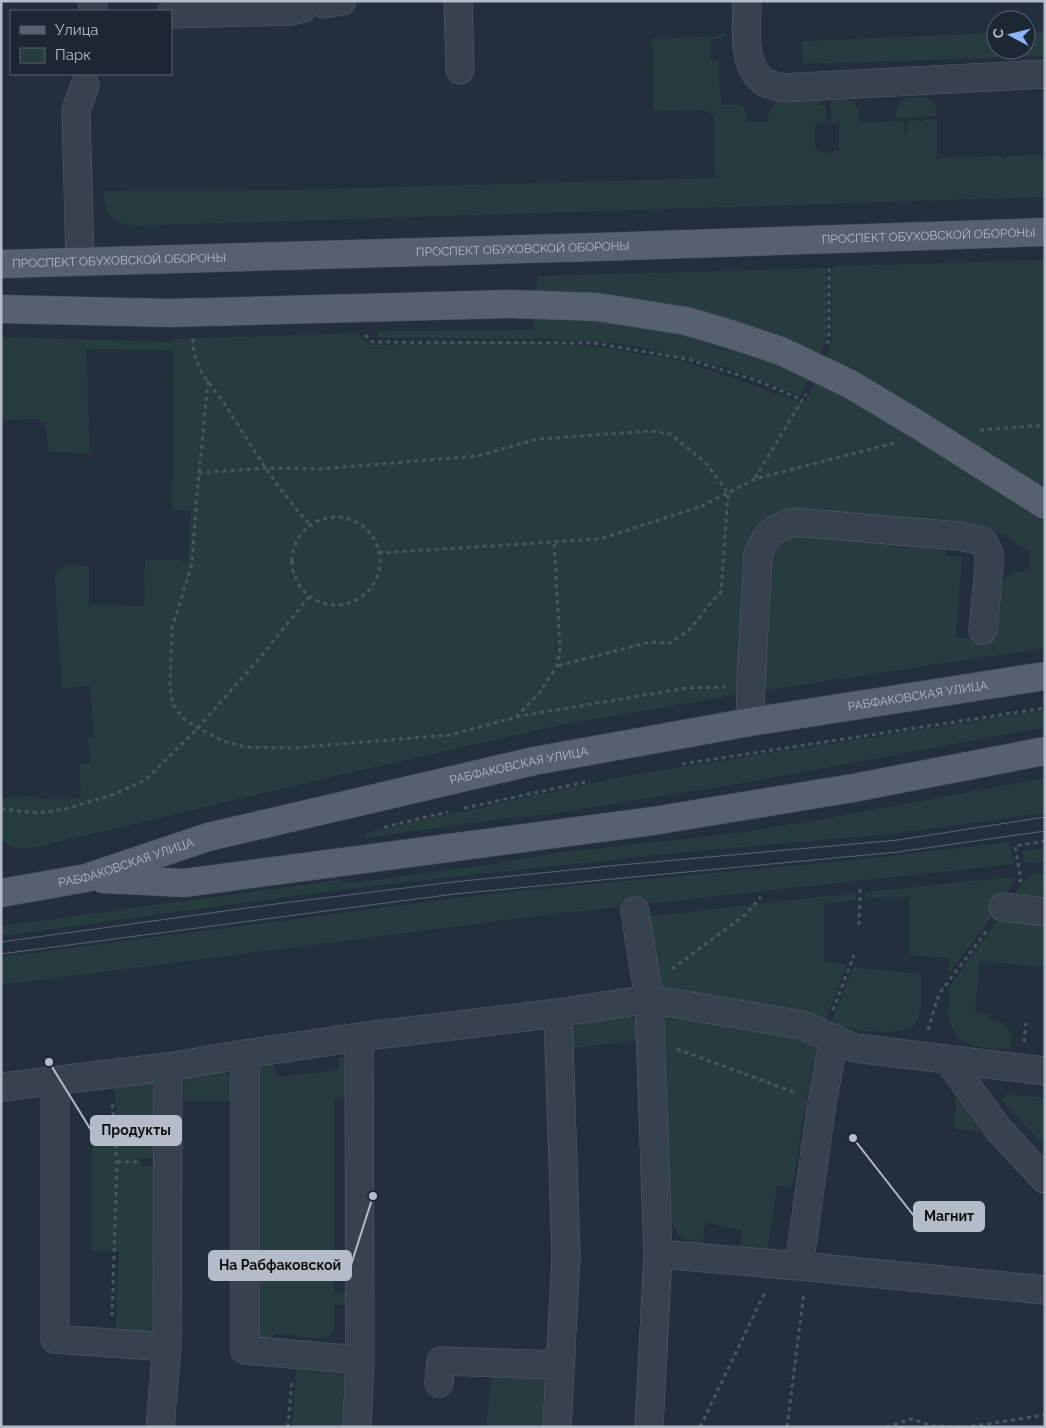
<svg xmlns="http://www.w3.org/2000/svg" width="1046" height="1428" viewBox="0 0 1046 1428" font-family="Raleway,sans-serif">
<style>
.green{fill:#263c3f}
.lines{fill:none;stroke-linecap:round;stroke-linejoin:round}
.minor-casing{stroke:#565f6c;stroke-width:29}
.major-casing{stroke:#414a57;stroke-width:29}
.path{stroke:#44595c;stroke-width:3;stroke-dasharray:4 4;stroke-linecap:butt}
.minor{stroke:#38414e;stroke-width:28}
.major{stroke:#56606e;stroke-width:28}
.tram{stroke:#5a6575;stroke-width:1}
.major-bridge-casing{stroke:#414a57;stroke-width:29;stroke-linecap:butt}
.major-bridge{stroke:#56606e;stroke-width:28}
.labels{text-anchor:middle;stroke-width:5;stroke-linejoin:round;paint-order:stroke}
.street-label{font-size:12px;fill:#b4bcc9;stroke:#1d2633}
.leader{fill:none;stroke:#b4bcc9;stroke-width:2}
.callout-dot{fill:#b4bcc9;stroke:#1d2633;stroke-width:2}
.callout{fill:#b4bcc9;stroke:#b4bcc9;stroke-width:2}
.callout-label{font-size:14px;text-anchor:middle;font-weight:bold;fill:#111}
</style>
<rect width="100%" height="100%" fill="#242f3e"/>
<!-- green -->
<path class="green" d="M1045 31V56L803 64 802 41 996 33V50H1026V32Z
M720 33H728L720 39H711L710 60H718L721 105C741 105 743 101 750 122H768L769 110 776 103 820 101V105H826L827 122 815 123V150L832 153 833 151 839 150V123H831V101C855 99 857 98 860 123L904 121V135H907V121L919 120V123L922 122V120L937 119V158L1001 156 1002 158 1005 159V156L1042 155V157H1045V197L133 226C111 223 104 213 104 191L292 190 715 178 714 115 703 110 654 111 652 39 718 36Z
M927 97 935 103 936 116 896 118C896 94 908 98 927 97Z
M1045 260V648L768 690 763 685 769 555 780 542 795 533 948 542 946 556 962 557 956 637 977 639 978 636 997 638 1002 584C1007 572 1018 573 1029 570L1030 552 988 526 795 512 770 519 743 675 736 695 565 724 327 778 33 848H16L1 840V798L39 796 40 799 81 798 79 764 91 763 88 738 93 736C93 719 90 702 91 685L62 689 55 580 57 572 65 565 89 566V605L144 606 145 560 171 559 188 562 191 510H172L173 350 86 349 90 453 49 452 46 426 39 419 1 420V337L171 342 173 339 358 333 370 345 505 341 593 346 683 361 804 403 810 392 832 340 831 268 838 266Z
M826 268 827 338 801 396 731 369 639 347 600 342 550 339 378 338V331L532 330 537 276Z
M1045 710V727L743 783 544 815 500 819 366 838 364 836 365 833 624 776Z
M1045 778V813L890 834 686 852 460 876 338 890 1 936V926L338 880 351 883 487 865 563 852 729 834 824 819Z
M1009 842 1014 864 544 915 1 985V957L487 894 854 860Z
M1045 848V861L1025 864 1023 851Z
M1045 873V895L1035 902 1012 900 1023 882 1031 874Z
M1011 877 1013 878 1014 882 998 909 949 973 950 958 909 955V897L865 898V892Z
M856 893V900L824 904V962L847 964 826 1020 802 1012 658 988 649 921 652 916Z
M1002 914 1045 919V967L980 961 975 1012 988 1014V1020L1002 1022 1012 1036 1011 1049 985 1048 969 1045 958 1037 953 1029 948 1014 949 987Z
M853 967 921 974C920 986 923 1011 917 1021 909 1036 873 1032 858 1030 849 1029 840 1025 831 1023Z
M670 1014 821 1042 812 1067 792 1187 777 1186 767 1252 740 1249 742 1230 706 1223 702 1245C681 1239 675 1236 670 1214L663 1015Z
M622 1016 634 1018 641 1040 572 1048V1031L579 1023Z
M340 1057H344L348 1060 349 1097 334 1098V1293H348V1305H334V1330L326 1339 275 1334 269 1344C259 1339 257 1327 253 1317L257 1068 261 1065 272 1064 274 1066 277 1077 338 1070Z
M221 1070C235 1074 232 1090 232 1101H184L183 1084 189 1075Z
M147 1082 155 1090V1158H141V1166H155L152 1325 151 1331 148 1334 115 1332 119 1251H92V1123L117 1124 114 1085Z
M1009 1094 1045 1098V1147L1003 1101 1005 1095Z
M956 1095 980 1131 954 1129Z
M492 1369 548 1373 543 1427H486Z
M296 1370 353 1375 348 1427H292Z"/>
<g class="lines">
<defs>
<path id="minor" d="M92 1 93 11
M458 1 460 70
M747 1C747 26 741 63 763 81 768 85 776 86 782 88L1045 74
M324 4 342 1
M171 14 290 11 303 8
M80 262 76 110 85 85
M750 722 751 683 758 555C766 534 771 530 793 522L959 536 983 541 989 553V567L983 630
M1003 907 1045 912
M635 911 649 999 658 1254 649 1427
M245 1054V1350L360 1360
M948 1060 999 1130 1045 1179
M55 1082V1339L167 1347
M1 1087 168 1067 245 1054 359 1037 558 1013 649 999 802 1025 855 1048 1045 1071
M658 1254 799 1266 1045 1290
M799 1266 822 1103 834 1038
M439 1383 441 1361 560 1365
M160 1427 167 1347 168 1067
M357 1427 360 1360 359 1037
M557 1427 566 1256 558 1013"/>
<g id="major">
<path id="s1" d="M1 264 597 247 1045 232"/>
<path d="M1 309 169 313 512 304 597 307"/>
<path d="M103 879 184 883 653 821 853 788 1045 751"/>
<path id="s2" d="M1 893 86 878 208 837 534 761 750 722 1045 676"/>
</g>
</defs>
<!-- minor casing -->
<use href="#minor" class="minor-casing"/>
<!-- major casing -->
<use href="#major" class="major-casing"/>
<!-- path -->
<path class="path" d="M365 335 373 342 594 343 687 359 755 380 803 400
M193 339C192 347 196 362 200 369 206 381 217 392 224 403 251 445 276 488 310 525
M827 344 829 339V266
M208 381 196 505 192 564 172 628 170 687 173 705 185 720 198 728 223 741 245 747 291 748 450 735 520 716 686 688 725 687
M980 430 1045 425
M199 473 266 468 320 469 477 456 538 439 650 431 670 434 706 463 728 493 721 592 709 605 690 629 670 643 650 642 557 666
M755 478 806 394
M292 561a44 44 0 1 1 88 0a44 44 0 1 1-88 0Z
M379 553 600 539 702 506 755 479 894 443
M516 717 540 692 557 666 560 647 554 542
M682 764 1045 708
M464 808 590 781
M1 809 38 813 66 809 112 795 145 780 198 728 257 661 309 597
M384 827 448 812
M1019 882 1021 880 1015 846 1045 841
M859 925 860 887
M672 969 746 914 761 897
M833 1010 854 955
M928 1030 939 994 988 929
M1024 1042 1026 1023
M677 1049 796 1093
M117 1162H141
M112 1316 117 1162 112 1100
M288 1427 292 1380
M700 1427 766 1290
M787 1427 804 1292
M886 1427 912 1419 932 1426 967 1427 1045 1415"/>
<!-- minor -->
<use href="#minor" class="minor"/>
<!-- major -->
<use href="#major" class="major"/>
<!-- tram -->
<path class="tram" d="M1 942 283 903 453 882 620 865 898 840 1045 817
M1 954 454 894 898 852 1045 831"/>
<defs>
<path id="major-bridge" d="M597 307 686 321 730 334 781 351 850 384 920 426 1045 505"/>
</defs>
<!-- major-bridge casing -->
<use href="#major-bridge" class="major-bridge-casing"/>
<!-- major-bridge -->
<use href="#major-bridge" class="major-bridge"/>
</g>
<g class="labels">
<!-- street labels -->
<g class="street-label">
<text dy="4" stroke="none"><textPath href="#s1" startOffset="928">ПРОСПЕКТ ОБУХОВСКОЙ ОБОРОНЫ</textPath></text>
<text dy="4" stroke="none"><textPath href="#s1" startOffset="522">ПРОСПЕКТ ОБУХОВСКОЙ ОБОРОНЫ</textPath></text>
<text dy="4" stroke="none"><textPath href="#s1" startOffset="118">ПРОСПЕКТ ОБУХОВСКОЙ ОБОРОНЫ</textPath></text>
<text dy="4" stroke="none"><textPath href="#s2" startOffset="939">РАБФАКОВСКАЯ УЛИЦА</textPath></text>
<text dy="4" stroke="none"><textPath href="#s2" startOffset="534">РАБФАКОВСКАЯ УЛИЦА</textPath></text>
<text dy="4" stroke="none"><textPath href="#s2" startOffset="129">РАБФАКОВСКАЯ УЛИЦА</textPath></text>
</g>
</g>
<!-- callouts -->
<path class="leader" d="M49 1062L91 1130M853 1138L914 1216M373 1196L351 1265"/>
<g class="callout-dot">
<circle cx="49" cy="1062" r="5"/>
<circle cx="853" cy="1138" r="5"/>
<circle cx="373" cy="1196" r="5"/>
</g>
<g class="callout">
<rect x="91" y="1116" width="90" height="29" rx="5"/>
<rect x="914" y="1202" width="70" height="29" rx="5"/>
<rect x="209" y="1251" width="142" height="29" rx="5"/>
</g>
<g class="callout-label">
<text x="136" y="1135">Продукты</text>
<text x="949" y="1221">Магнит</text>
<text x="280" y="1270">На Рабфаковской</text>
</g>
<!-- border -->
<rect width="1046" height="1428" fill="none" stroke="#b4bcc9" stroke-width="5"/>
<!-- legend -->
<rect x="10" y="10" width="162" height="65" fill="#1d2633" stroke="#59626f"/>
<rect x="20" y="26" width="25" height="8" fill="#56606e" stroke="#59626f"/>
<text x="55" y="35" font-size="15" fill="#b4bcc9">Улица</text>
<rect x="20" y="48" width="25" height="15" fill="#263c3f" stroke="#59626f"/>
<text x="55" y="60" font-size="15" fill="#b4bcc9">Парк</text>
<!-- north arrow -->
<g transform="translate(1011 35) rotate(277)"><circle r="24" fill="#1d2633" stroke="#59626f"/>
<path d="M0-4L9 19L0 12L-9 19Z" fill="#8ab4f8"/>
<text y="-8" font-size="14" font-weight="bold" text-anchor="middle" fill="#b4bcc9">С</text>
</g>
</svg>
